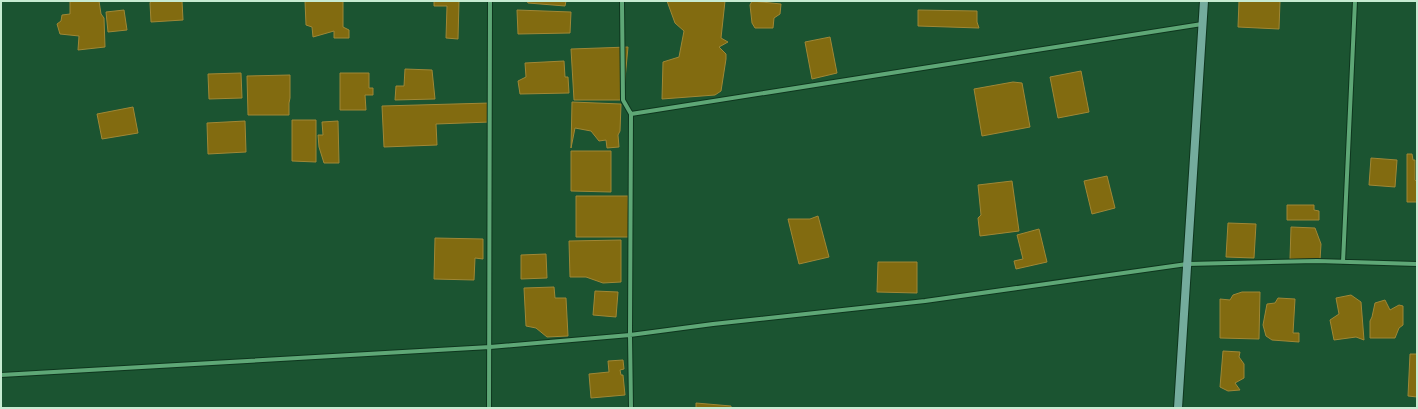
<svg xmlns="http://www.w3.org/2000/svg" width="1418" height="409" viewBox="0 0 1418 409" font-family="Helvetica,sans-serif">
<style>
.building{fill:#826b10;stroke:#9f8736}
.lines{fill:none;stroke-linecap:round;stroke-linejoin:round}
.street-casing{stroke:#0e361e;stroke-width:6}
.secondary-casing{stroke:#0e361e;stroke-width:10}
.street{stroke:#5ea776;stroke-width:4}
.secondary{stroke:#74ac9d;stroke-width:8}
</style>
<rect width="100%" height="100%" fill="#1b5431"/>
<!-- building -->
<path class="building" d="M70 1H99L101 14 104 18 105 47 78 50 79 36 60 34 57 24 61 21 62 15 70 14Z
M151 1H182L183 20 151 22 150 3Z
M305 1H343V27L349 30V38H334V31L313 37 312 27 306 25Z
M434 1H459L458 39 446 38 447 6H434Z
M527 1H566L565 6 528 3Z
M667 1H725L721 38 728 42 719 47 726 54V59L721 91 715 95 662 99 663 62 679 57 684 31 675 23Z
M752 1 781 4 780 14 774 18 773 28H755L752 23 750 5Z
M1239 1H1280L1279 29 1238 27Z
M124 10 127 30 108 32 106 12Z
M517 10 571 12 570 33 518 34Z
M918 10 977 11V22L979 28 918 26Z
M830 37 837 73 812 79 805 42Z
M628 47 623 100H574L571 49Z
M564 61 565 77H568L569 93 520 94 518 81 526 77 525 63Z
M405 69 432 70 435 99 395 100 396 86H404Z
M1081 71 1089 112 1058 118 1050 77Z
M241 73 242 98 209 99 208 74Z
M340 73H369V88H373V95H365L366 110H340Z
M290 75V98L289 103V115H248L247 76Z
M1013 82 1022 83 1030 127 982 136 974 89Z
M572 102 621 104 620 131 618 135 619 147 607 148 606 140 599 141 591 131 575 128 571 148Z
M490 103V122L436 124 437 145 384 147 382 106Z
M133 107 138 133 102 139 97 114Z
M292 120H316V162L292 161Z
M245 121 246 152 208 154 207 123Z
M338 121 339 163H324L319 147 318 135H323L322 122Z
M571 151H611V192L571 191Z
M1407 154H1412L1413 160H1415V180L1417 182V202H1407Z
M1371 158 1397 160 1395 187 1369 185Z
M1107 176 1115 208 1092 214 1084 181Z
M1012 181 1019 231 980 236 978 218 981 215 978 185Z
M576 196H628L629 237H576Z
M1287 205H1314V210L1319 211V220H1287Z
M818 216 829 257 799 264 788 219H810Z
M1228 223 1256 224 1254 258 1226 257Z
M1291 227 1315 228 1321 244 1320 260 1290 259Z
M1039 229 1047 262 1016 269 1014 261 1023 259 1017 235Z
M435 238 483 239V259L475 258 474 280 434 279Z
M621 240V282L603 283 586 277H570L569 241Z
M546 254 547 278 521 279V255Z
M878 262H917V293L877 292Z
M554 287 555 298H566L568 336 547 337 536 328 526 326 524 288Z
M595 291 618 292 616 317 593 315Z
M1242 292H1260L1259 339 1220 338V299L1230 300 1233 295Z
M1351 295 1361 302 1364 340 1356 337 1334 340 1330 320 1339 314 1336 298Z
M1278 298 1295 299 1293 333H1299V342L1272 340 1266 336 1263 325 1267 304 1275 303Z
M1385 300 1390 310 1399 305 1403 306V325L1399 328 1395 338H1370V321L1372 317 1375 303Z
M1223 351 1240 352 1239 357 1244 364V378L1235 383 1240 390 1228 391 1220 387Z
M1410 354H1417V397L1408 396Z
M623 360 624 369 620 370 621 375H623L625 395 591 398 589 374 609 372 608 361Z
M696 403 731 406V408H696Z"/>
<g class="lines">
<defs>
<path id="street" d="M622 1 623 100 631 114 1202 24
M631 114 630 335 713 324 925 301 1187 264 1317 261 1417 264
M1343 262 1355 1
M1 375 490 347 630 335 631 408
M489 408 490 1"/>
<path id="secondary" d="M1178 408 1204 1"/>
</defs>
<!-- street casing -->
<use href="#street" class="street-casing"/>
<!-- secondary casing -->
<use href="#secondary" class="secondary-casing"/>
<!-- street -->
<use href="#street" class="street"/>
<!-- secondary -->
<use href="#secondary" class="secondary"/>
</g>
<!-- border -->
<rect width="1418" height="409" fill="none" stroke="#c7ebd1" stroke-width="4"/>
</svg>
